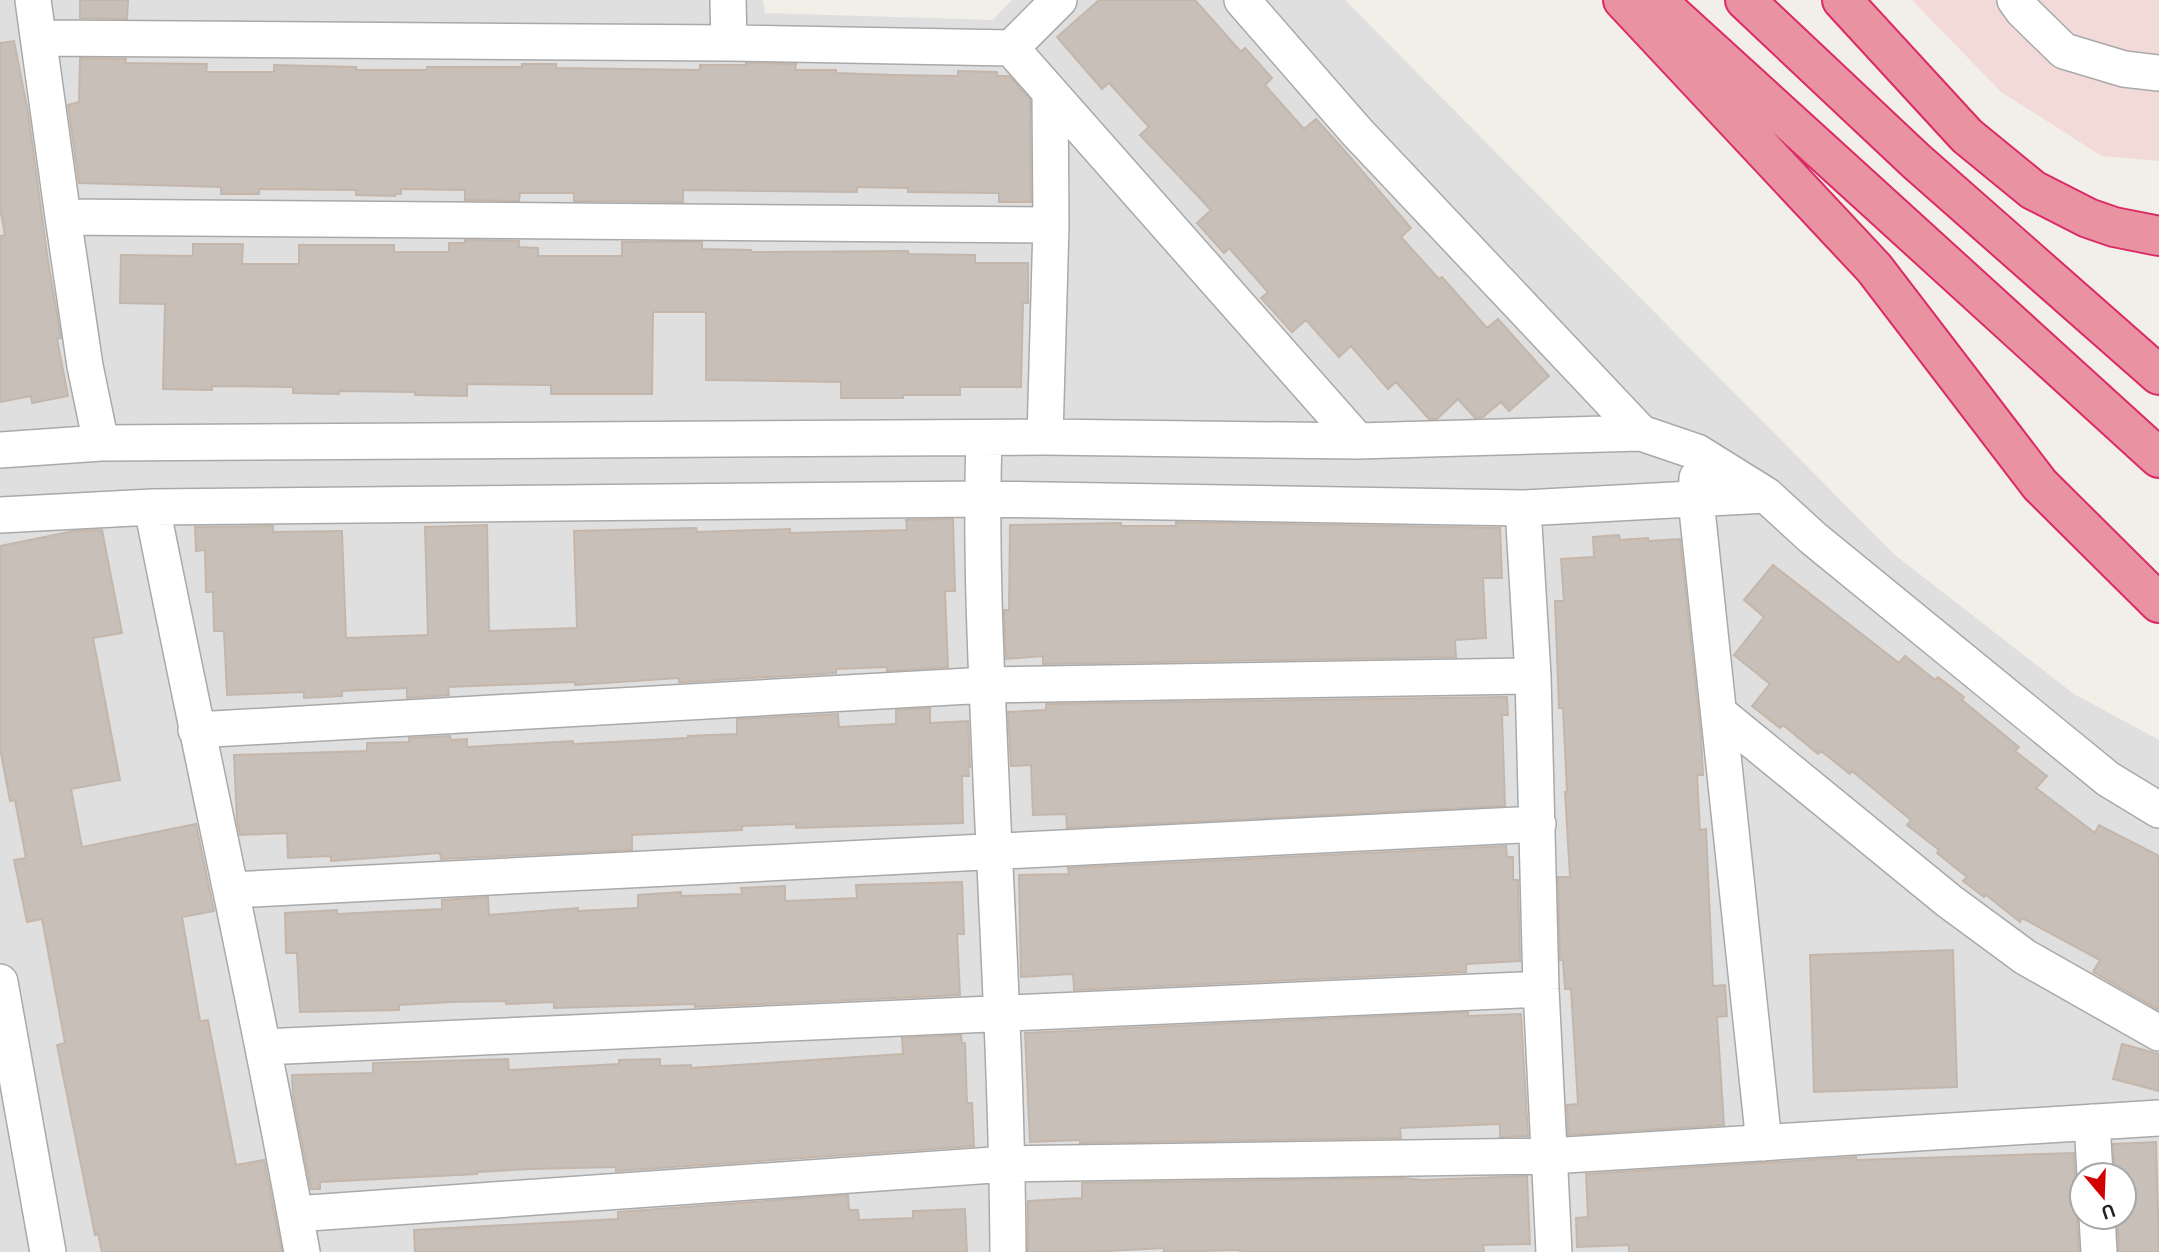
<svg xmlns="http://www.w3.org/2000/svg" width="2159" height="1252" viewBox="0 0 2159 1252" font-family="Ubuntu,sans-serif">
<style>
.residential{fill:#e0dfdf;fill-rule:evenodd}
.commercial{fill:#f2dad9}
.building{fill:#c7bfb8;stroke:#c4b6ab;stroke-width:2}
.lines{fill:none;stroke-linecap:round;stroke-linejoin:round}
.minor-casing{stroke:#a9a9a9;stroke-width:38}
.highway-casing{stroke:#dc2a67;stroke-width:42}
.minor{stroke:#fff;stroke-width:35}
.highway{stroke:#e892a2;stroke-width:38}
</style>
<rect width="100%" height="100%" fill="#f2efe9"/>
<!-- residential -->
<path class="residential" d="M0 0H763L765 13 993 20 1012 0H1345L1895 555 2074 694 2159 740V1252H0ZM2082 1175H2124V1217H2082Z"/>
<!-- commercial -->
<path class="commercial" d="M1912 0H2159V161L2102 156 2001 92Z"/>
<!-- building -->
<path class="building" d="M80 0H128L127 19 80 18Z
M1099 0H1195L1241 52 1245 48 1272 78 1265 85 1304 129 1316 119 1344 150 1411 228 1401 237 1439 279 1442 277 1487 328 1498 319 1549 376 1509 411 1501 402 1483 417 1475 418 1458 399 1437 419H1429L1396 382 1388 389 1351 346 1339 357 1306 320 1292 332 1261 298 1268 292 1229 248 1224 253 1197 223 1211 210 1140 135 1149 127 1109 83 1102 89 1057 37Z
M14 41 28 112 48 261 61 338 57 339 68 396 32 403 31 396 0 402V236L5 235 0 208V43Z
M80 58 126 59 125 63 207 64 206 72H274V65L356 67V70H427V67H522V64H556V68L700 70V65H746V63L796 64 795 70H836V73L894 75 958 76V71L997 72V76H1009L1030 99 1031 202H999V193L908 192V188L857 187V192L683 190V202L574 201V193H520L519 201 465 200V190L401 189V194H395V196L356 195V190L259 189V194H221V187L79 183 68 105 79 102Z
M465 240 519 241V247L538 248V256H622V242H702V249L751 250V252L908 251V254L975 255V263H1028V303H1023L1021 387H960V395H903V398H841V382L706 380V312H653L652 394H551V385L467 384V396L415 395V392L339 391V394L293 393V387L212 386V390L163 389 165 304 120 303 121 255 193 256V244H243L242 264H299V245H394V252H449V243H465Z
M953 519 955 591H945L948 667 887 671V667L836 669V673L685 682H679V678L575 685V682L448 687 449 695 407 698V688L342 691V696L304 698V692L227 695 224 631H214L213 592H206L205 550 196 551 195 527 273 526V532L342 531 346 638 428 635 425 527 487 525 489 631 577 628 574 531 696 528 697 532 790 529V533L907 530 906 520Z
M1176 522 1500 528 1502 578H1483L1486 638 1455 640 1456 657 1043 664V656L1006 659 1004 610H1009L1010 525 1121 523V526H1176Z
M102 530 122 633 93 638 120 780 71 789 82 847 196 824 214 911 182 917 200 1021 208 1020 236 1165 264 1160 282 1252H102L98 1234 95 1235 57 1045 65 1043 42 919 27 922 14 860 26 858 15 800 10 801 0 748V546L74 531Z
M1619 535 1620 540 1648 538V541L1680 539 1701 737 1703 775H1697L1700 830 1706 829 1713 986 1725 985 1727 1016 1717 1017 1724 1125 1568 1135 1567 1105 1578 1104 1571 989H1565L1563 960H1560L1558 877H1570L1565 792H1567L1563 708H1559L1555 601H1564L1561 559 1594 557 1593 537Z
M1773 565 1899 663 1905 656 1935 680 1938 677 1964 697 1962 700 2019 747 2015 751 2047 776 2036 788 2095 833 2099 825 2159 856V1010L2093 972 2100 960 2022 918 2020 922 1986 895 1984 897 1963 881 1967 877 1937 853 1939 850 1907 825 1911 820 1852 771 1850 774 1821 751 1818 754 1783 725 1780 728 1752 706 1770 684 1734 655 1764 617 1744 600Z
M1507 697 1508 715H1502L1505 806 1067 828 1066 814 1033 815 1031 765 1011 766 1008 712 1046 710V704Z
M930 708V723L968 721 970 767H968L969 776H962L963 823 796 828V824L742 826V830L632 835V850L441 859 440 853 331 861V856L288 858 287 833 240 835 237 821 234 755 367 751V743L409 742V738L450 736 451 740 467 739V747L573 741V744L688 738V736L737 734V719L838 714 839 727 896 724V710Z
M1506 846 1507 857H1513V880H1518L1520 961 1466 964V972L1074 990 1073 974 1021 977 1019 875 1069 874 1068 868Z
M962 882 964 934H957L960 995 695 1007V1004L554 1008V1002L506 1004V1001L451 1002 399 1005V1010L300 1012 297 953H286L285 913 337 910V914L442 909V900L488 897 489 915 578 908V911L638 908V895L681 892V896L742 894 741 888 785 886V901L857 898 856 885Z
M1953 950 1957 1087 1814 1092 1810 955Z
M1468 1012V1016L1521 1014 1528 1136 1500 1137V1124L1400 1128 1401 1138 1080 1143V1140L1030 1142 1025 1033Z
M961 1035 962 1043H965L967 1103H972L974 1146 616 1171V1167L531 1169 477 1172V1174L320 1182V1189H311L293 1096 292 1075 373 1073V1063L508 1059 509 1070 619 1064V1060L660 1059V1066L691 1065V1068L903 1054 902 1038Z
M2122 1044 2159 1054V1091L2113 1079Z
M2156 1142 2159 1252H2119L2117 1217H2124V1175H2115L2113 1144Z
M2074 1153 2075 1177 2078 1185 2082 1190V1204L2079 1209 2077 1218 2079 1252H1629V1245L1577 1247 1576 1218 1588 1217 1586 1174 1856 1157 1857 1160Z
M1527 1176 1530 1244 1483 1245 1484 1252H1240V1250L1164 1252V1248L1090 1252H1028V1201L1082 1198V1183L1403 1178 1423 1180Z
M848 1195 849 1210H858L859 1220 913 1218V1211L965 1209 967 1252H415L414 1230 618 1219V1212Z"/>
<g class="lines">
<defs>
<path id="minor" d="M33 0 63 217
M728 0 729 43 1011 48 1358 441
M1242 0 1357 132 1641 433
M2015 0 2023 11 2064 51 2124 69 2159 73
M39 38 729 43
M1011 48 1059 0
M1045 437 1051 225 1050 92
M984 438C980 560 987 681 992 803 999 952 1007 1102 1008 1252
M101 443 85 366 63 217 1051 225
M0 450 101 443 1045 437 1358 441 1641 433 1697 452 1766 495 1813 538 2108 779 2159 810
M1697 478 1696 500 1764 1143
M152 507C201 755 257 1003 302 1252
M1523 508 1533 676 1541 989 1554 1252
M0 515 152 507 982 499 1523 508 1766 495
M1719 713 1949 901 2025 957 2159 1033
M196 730 987 685 1533 676
M232 890 1538 824
M0 982 48 1252
M263 1047 1541 989
M2092 1122 2095 1175
M295 1214 1007 1164 1550 1156 2159 1118
M2097 1217 2099 1252"/>
<path id="highway" d="M1623 0 1874 268 2040 485 2159 603
M1656 0 2159 458
M1745 0 1916 161 2159 375
M1842 0 1967 136 2033 190 2088 218 2114 227 2159 236"/>
</defs>
<!-- minor casing -->
<use href="#minor" class="minor-casing"/>
<!-- highway casing -->
<use href="#highway" class="highway-casing"/>
<!-- minor -->
<use href="#minor" class="minor"/>
<!-- highway -->
<use href="#highway" class="highway"/>
</g>
<!-- north arrow -->
<g transform="translate(2103 1196) rotate(161)"><circle r="33" fill="#ffffff" stroke="#a7a7a7" stroke-width="2"/>
<path d="M0-5L12 26L0 18L-12 26Z" fill="#d40000"/>
<text y="-10" font-size="19" font-weight="bold" text-anchor="middle" fill="#222222">U</text>
</g>
</svg>
